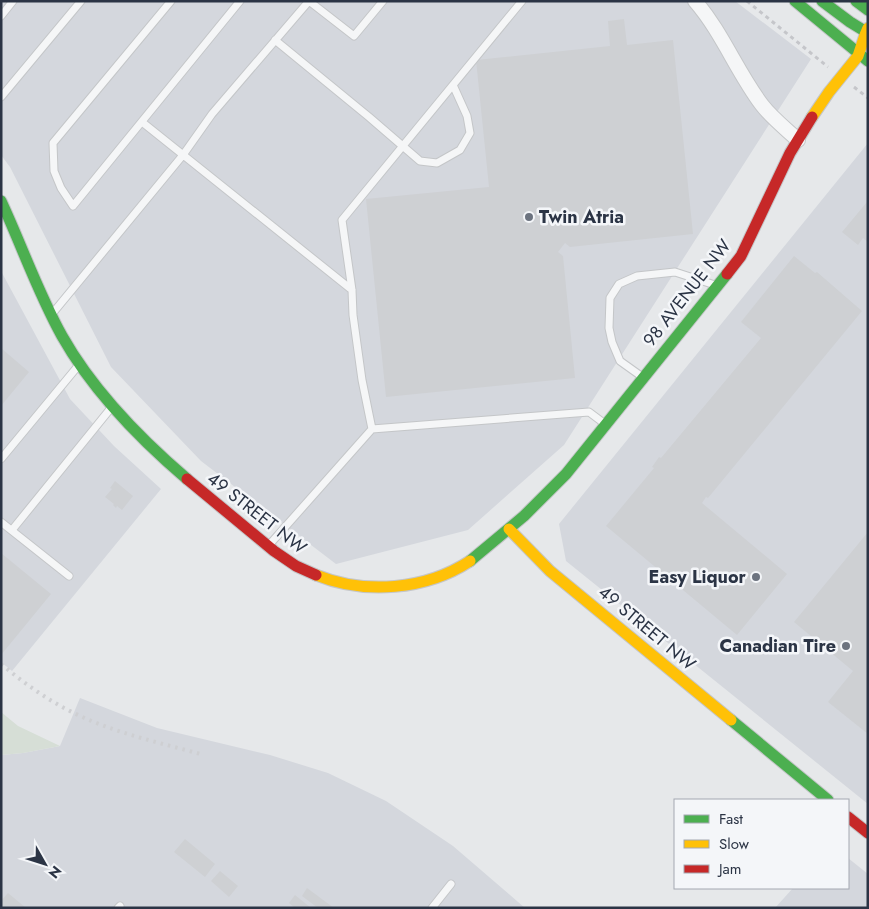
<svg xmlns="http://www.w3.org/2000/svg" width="869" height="909" viewBox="0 0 869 909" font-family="Jost,sans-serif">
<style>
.built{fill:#d4d7dd}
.green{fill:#d6ded6}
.building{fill:#ced0d3}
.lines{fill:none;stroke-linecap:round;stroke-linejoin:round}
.lane-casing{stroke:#c4c6c8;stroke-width:9}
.street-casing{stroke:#c4c6c8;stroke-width:16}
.fast-casing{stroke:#c4c6c8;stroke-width:13}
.slow-casing{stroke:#c4c6c8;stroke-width:13}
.jam-casing{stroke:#c4c6c8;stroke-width:13}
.path{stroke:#c5c6ca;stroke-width:3;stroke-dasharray:4 4;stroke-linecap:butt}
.lane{stroke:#f5f6f7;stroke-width:7}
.street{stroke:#f5f6f7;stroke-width:14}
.fast{stroke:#4caf50;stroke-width:11}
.slow{stroke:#ffc107;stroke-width:11}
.jam{stroke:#c62828;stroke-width:11}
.rail{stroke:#cecfd2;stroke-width:4;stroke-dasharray:2.5 5;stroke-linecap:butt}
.poi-dot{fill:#6c737f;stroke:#f4f6f9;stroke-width:2}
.labels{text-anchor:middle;stroke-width:5;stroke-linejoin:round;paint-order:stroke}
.poi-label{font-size:18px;font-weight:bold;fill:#2b3445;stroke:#f4f6f9;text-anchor:end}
.street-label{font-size:18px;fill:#2b3445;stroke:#f4f6f9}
</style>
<rect width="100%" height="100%" fill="#e6e8ea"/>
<!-- built -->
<path class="built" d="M1 1H735L811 59 564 445 468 530 336 564 201 461 111 367 10 167 1 155Z
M868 143V804L566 561 559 524Z
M1 271 70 399 114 446 161 489 12 671 1 662Z
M80 698 157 728 270 755 328 773 386 801 453 846 525 908H1V755L23 753 60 746Z
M848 858 868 874V908H775L793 888H848Z"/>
<!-- green -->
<path class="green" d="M1 712 18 726 60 746 23 753 1 755Z"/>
<!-- building -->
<path class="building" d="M624 19 627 45 673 40 693 234 570 247 565 243 558 252 563 256 575 378 386 397 366 199 489 187 476 60 610 46 608 21Z
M867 202 868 203V242L863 238 858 245 842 232Z
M794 256 815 273 817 272 862 311 708 498 706 497 702 503 787 574 737 635 606 526 654 468 652 467 659 457 661 458 761 338 741 322Z
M1 348 29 372 1 406Z
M115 481 133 496 122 510 117 506 116 508 113 505 114 504 105 497 112 489 110 488Z
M868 532V734L828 702 853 671 794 622Z
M1 553 51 594 1 655Z
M185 839 215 864 205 877 174 852Z
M220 871 238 886 229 897 211 881Z
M307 888 334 908H318L302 896Z
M8 893 26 908H1V901Z
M295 895 311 908H295L289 903Z"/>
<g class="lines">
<defs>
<path id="lane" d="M171 1 53 143 54 171 61 188 73 206 240 1
M309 1 354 36 383 1
M522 1 342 220 352 290 353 315 362 380 372 429 589 412 605 424
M1 16 13 1
M275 40 369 117 420 161 437 163 460 150 470 133 467 116 453 85
M1 97 81 1
M142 122 352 290
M52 314 183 155 212 114 309 1
M641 376 620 361 612 342 609 328 610 298 619 284 637 276 675 272 715 285
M1 459 78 366
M1 522 69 576
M12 530 111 408
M270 544 372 429
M118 908 120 906
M432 908 451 884"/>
<path id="street" d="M695 1C722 32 737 72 762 105 772 118 785 128 798 140"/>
<path id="fast" d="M795 1 868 61
M822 1 850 22 868 33
M856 1 868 10
M1 201C22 246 38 293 62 336 93 391 139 438 187 479
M470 561 524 516 566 474 727 274
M731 720 828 800"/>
<path id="slow" d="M812 117 829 92 858 56 865 35 868 28
M509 529 550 571 731 720
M316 575C365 595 426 590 470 561"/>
<path id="jam" d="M727 274 741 256 790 153 812 117
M187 479 274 551 296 566 316 575
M848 817 868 833"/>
</defs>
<!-- lane casing -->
<use href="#lane" class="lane-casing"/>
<!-- street casing -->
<use href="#street" class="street-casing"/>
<!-- fast casing -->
<use href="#fast" class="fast-casing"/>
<!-- slow casing -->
<use href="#slow" class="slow-casing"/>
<!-- jam casing -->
<use href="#jam" class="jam-casing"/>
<!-- path -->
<path class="path" d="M747 1 828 67
M854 87 868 98"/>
<!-- lane -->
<use href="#lane" class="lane"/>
<!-- street -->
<use href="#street" class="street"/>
<!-- fast -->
<use href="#fast" class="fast"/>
<!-- slow -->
<use href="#slow" class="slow"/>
<!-- jam -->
<use href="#jam" class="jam"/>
<!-- rail -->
<path class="rail" d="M1 664C24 683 47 700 74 713 114 733 161 743 204 755"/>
</g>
<!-- markers -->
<g class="poi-dot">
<circle cx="529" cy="217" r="5"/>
<circle cx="756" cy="577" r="5"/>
<circle cx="846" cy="646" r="5"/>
</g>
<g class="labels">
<!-- poi labels -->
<g class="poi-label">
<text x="539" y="223" text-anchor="start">Twin Atria</text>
<text x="746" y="583">Easy Liquor</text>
<text x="836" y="652">Canadian Tire</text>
</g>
<!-- street labels -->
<g class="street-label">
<text transform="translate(687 293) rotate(-52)" y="6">98 AVENUE NW</text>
<text transform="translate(257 513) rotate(38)" y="6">49 STREET NW</text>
<text transform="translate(647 628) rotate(40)" y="6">49 STREET NW</text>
</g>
</g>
<!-- border -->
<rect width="869" height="909" fill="none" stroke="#2b3445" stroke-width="5"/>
<!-- legend -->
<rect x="674" y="799" width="175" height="90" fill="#f4f6f9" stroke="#a4a8b1"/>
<rect x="684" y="815" width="25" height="8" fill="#4caf50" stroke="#a4a8b1"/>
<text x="719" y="824" font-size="15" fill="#2b3445">Fast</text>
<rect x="684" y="840" width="25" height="8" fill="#ffc107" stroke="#a4a8b1"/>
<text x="719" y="849" font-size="15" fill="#2b3445">Slow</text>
<rect x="684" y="865" width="25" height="8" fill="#c62828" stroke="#a4a8b1"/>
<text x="719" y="874" font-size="15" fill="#2b3445">Jam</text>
<!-- north arrow -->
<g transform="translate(45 864) rotate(129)" stroke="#f4f6f9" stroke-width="4" paint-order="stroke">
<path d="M0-4L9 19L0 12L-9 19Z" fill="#2b3445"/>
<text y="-8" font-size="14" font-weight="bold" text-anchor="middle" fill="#2b3445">N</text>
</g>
</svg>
